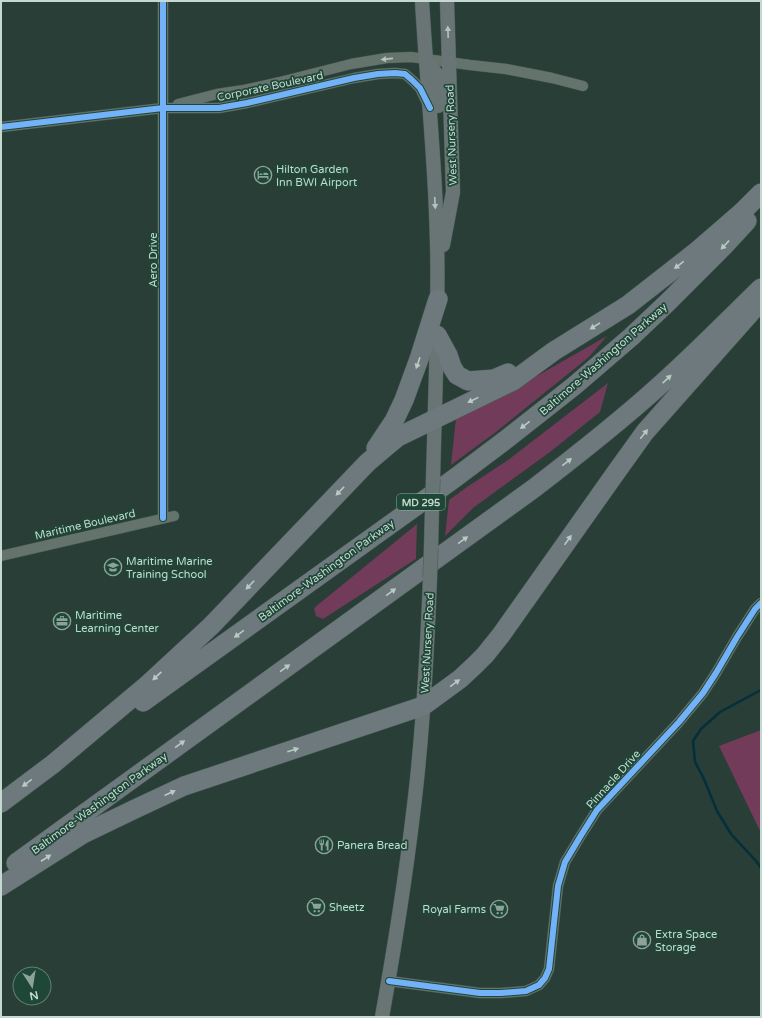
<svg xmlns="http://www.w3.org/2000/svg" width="762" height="1018" viewBox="0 0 762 1018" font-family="'Varela Round',sans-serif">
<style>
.green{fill:#723b5a}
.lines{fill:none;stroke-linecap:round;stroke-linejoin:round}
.stream{stroke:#042f3c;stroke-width:2.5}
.street-casing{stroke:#475a53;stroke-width:11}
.secondary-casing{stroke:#475a53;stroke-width:15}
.highway-casing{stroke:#475a53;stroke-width:20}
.street{stroke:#64746d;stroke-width:10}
.secondary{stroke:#687574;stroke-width:14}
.highway{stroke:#6e797e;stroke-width:19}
.secondary-bridge-casing{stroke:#475a53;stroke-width:15;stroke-linecap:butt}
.secondary-bridge{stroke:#687574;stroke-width:14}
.cycleway-casing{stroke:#1f4738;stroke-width:8}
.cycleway{stroke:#73b2f8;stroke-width:6}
.oneway{fill:#b2c5bd}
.oneway2{fill:#b1c5bb}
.oneway3{fill:#b7cbc3}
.labels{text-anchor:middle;stroke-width:3.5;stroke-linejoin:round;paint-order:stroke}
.shield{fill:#1f4738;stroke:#92ada2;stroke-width:1}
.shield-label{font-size:10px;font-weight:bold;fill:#c4d9cf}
.street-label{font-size:11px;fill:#c4d9cf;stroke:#1f4738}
.poi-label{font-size:11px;fill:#c4d9cf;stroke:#1f4738;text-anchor:start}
</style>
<rect width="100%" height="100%" fill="#283e36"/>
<!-- green -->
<path class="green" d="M607 336 589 357 496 432 451 465 456 418 514 389Z
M608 383 600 412 550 452 473 508 445 536 449 500 467 487 508 460Z
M417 524 416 559 323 619 316 616 314 608Z
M761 730V833L719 746Z"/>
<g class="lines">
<!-- stream -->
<path class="stream" d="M761 690 720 712 701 729 693 741 695 762 704 779 717 811 731 834 757 862 761 868"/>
<defs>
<path id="street" d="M163 1V518
M178 104 217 94 244 90 280 82 351 64 387 58 411 57 470 65 506 69 552 78 583 86
M1 127 163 108H219L247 103 354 78 378 74 395 73 405 74 412 80 420 88 427 103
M1 556 174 516
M389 981 480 993H501L526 991 539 985 545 978 549 969 558 886 565 862 580 837 597 810 679 722 703 693 716 673 737 637 755 609 761 603"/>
<path id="secondary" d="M422 1C428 103 440 206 437 309
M426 60 437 75 438 106
M443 245 453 192 447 1
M433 479 437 336
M431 548 432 510
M382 1017C394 950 405 882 413 814 423 736 427 657 430 578"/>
<path id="highway" d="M437 335 448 355 452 367 457 375 468 381 494 379 508 373
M376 448 394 421 404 400 419 359 438 299
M143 702 455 478 508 438 574 386 631 337 667 303 724 246 747 221
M1 803 53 764 146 686 211 626 367 463 387 446 398 437 513 381 554 351 628 305 697 251 742 212 761 193
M16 863 533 489C576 456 618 423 658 387 694 355 727 321 761 288
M1 886 83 834 135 809 184 786 423 706 460 679 474 666 485 655 501 635 617 471 645 432 761 301"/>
</defs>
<!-- street casing -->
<use href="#street" class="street-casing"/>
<!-- secondary casing -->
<use href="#secondary" class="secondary-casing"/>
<!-- highway casing -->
<use href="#highway" class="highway-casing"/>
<!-- street -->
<use href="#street" class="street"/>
<!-- secondary -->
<use href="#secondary" class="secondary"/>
<!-- highway -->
<use href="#highway" class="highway"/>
<defs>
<path id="secondary-bridge" d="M432 510 433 479
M430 578 431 548"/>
</defs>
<!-- secondary-bridge casing -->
<use href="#secondary-bridge" class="secondary-bridge-casing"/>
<!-- secondary-bridge -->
<use href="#secondary-bridge" class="secondary-bridge"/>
<defs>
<path id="cycleway" d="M163 1V518
M1 127 163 108H219L247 103 354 78 378 74 395 73 405 74 412 80 420 88 430 108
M389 981 480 993H501L526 991 539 985 545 978 549 969 558 886 565 862 580 837 597 810 679 722 703 693 716 673 737 637 755 609 761 603"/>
</defs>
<!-- cycleway casing -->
<use href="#cycleway" class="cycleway-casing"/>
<!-- cycleway -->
<use href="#cycleway" class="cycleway"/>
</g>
<!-- one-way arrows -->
<defs><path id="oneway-solid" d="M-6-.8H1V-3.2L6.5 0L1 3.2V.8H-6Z"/></defs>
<g class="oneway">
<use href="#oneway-solid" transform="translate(448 32) rotate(-92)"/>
<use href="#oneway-solid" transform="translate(435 203) rotate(87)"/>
</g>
<use class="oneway2" href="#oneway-solid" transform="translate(387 59) rotate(174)"/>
<g class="oneway3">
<use href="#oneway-solid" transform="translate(725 245) rotate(133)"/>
<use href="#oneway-solid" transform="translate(679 265) rotate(142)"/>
<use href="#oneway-solid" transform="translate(595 326) rotate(148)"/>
<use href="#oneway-solid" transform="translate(418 363) rotate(109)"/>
<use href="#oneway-solid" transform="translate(667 379) rotate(-43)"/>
<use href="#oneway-solid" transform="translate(473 400) rotate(154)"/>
<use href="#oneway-solid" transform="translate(525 425) rotate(142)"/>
<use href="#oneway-solid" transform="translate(644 434) rotate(-52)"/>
<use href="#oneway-solid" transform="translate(567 462) rotate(-38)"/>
<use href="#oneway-solid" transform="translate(340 491) rotate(134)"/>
<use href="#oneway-solid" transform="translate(463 540) rotate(-36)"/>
<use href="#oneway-solid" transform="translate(568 540) rotate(-55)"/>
<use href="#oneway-solid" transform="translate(250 585) rotate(134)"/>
<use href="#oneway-solid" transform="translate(391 592) rotate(-36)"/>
<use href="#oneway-solid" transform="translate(239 634) rotate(144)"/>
<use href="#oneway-solid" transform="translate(285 668) rotate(-36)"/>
<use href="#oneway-solid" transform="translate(157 676) rotate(137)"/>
<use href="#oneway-solid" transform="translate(455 683) rotate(-36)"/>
<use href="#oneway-solid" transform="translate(180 744) rotate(-36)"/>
<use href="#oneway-solid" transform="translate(293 750) rotate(-18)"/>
<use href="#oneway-solid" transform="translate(27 783) rotate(143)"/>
<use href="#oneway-solid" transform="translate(170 793) rotate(-25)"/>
<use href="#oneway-solid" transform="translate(46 858) rotate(-33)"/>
</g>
<!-- icons -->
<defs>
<symbol id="hotel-ring" viewBox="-11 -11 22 22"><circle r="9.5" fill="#1f4738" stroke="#8da399" stroke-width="1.5"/><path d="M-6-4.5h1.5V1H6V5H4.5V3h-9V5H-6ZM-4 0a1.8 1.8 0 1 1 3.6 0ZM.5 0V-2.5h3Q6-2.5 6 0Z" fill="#8da399"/></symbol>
<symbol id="school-ring" viewBox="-11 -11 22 22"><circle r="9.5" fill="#1f4738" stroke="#8da399" stroke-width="1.5"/><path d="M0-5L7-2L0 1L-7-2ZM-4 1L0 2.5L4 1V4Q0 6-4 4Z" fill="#8da399"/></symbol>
<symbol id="office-ring" viewBox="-11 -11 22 22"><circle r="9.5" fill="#1f4738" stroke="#8da399" stroke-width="1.5"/><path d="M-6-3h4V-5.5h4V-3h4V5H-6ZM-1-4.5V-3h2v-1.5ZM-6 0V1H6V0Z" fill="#8da399"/></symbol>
<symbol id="restaurant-ring" viewBox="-11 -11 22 22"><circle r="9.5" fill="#1f4738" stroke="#8da399" stroke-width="1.5"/><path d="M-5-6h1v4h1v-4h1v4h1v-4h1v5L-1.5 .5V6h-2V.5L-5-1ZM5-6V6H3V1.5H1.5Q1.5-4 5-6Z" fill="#8da399"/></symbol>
<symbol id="supermarket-ring" viewBox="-11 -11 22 22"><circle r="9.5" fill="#1f4738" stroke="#8da399" stroke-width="1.5"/><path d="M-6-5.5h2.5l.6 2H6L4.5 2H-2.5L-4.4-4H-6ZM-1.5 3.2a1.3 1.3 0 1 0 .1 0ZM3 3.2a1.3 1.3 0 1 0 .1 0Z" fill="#8da399"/></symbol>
<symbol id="shop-ring" viewBox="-11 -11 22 22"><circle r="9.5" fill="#1f4738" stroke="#8da399" stroke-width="1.5"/><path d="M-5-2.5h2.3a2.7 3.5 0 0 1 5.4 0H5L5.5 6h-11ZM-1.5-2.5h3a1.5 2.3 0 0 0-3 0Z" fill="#8da399"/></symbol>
</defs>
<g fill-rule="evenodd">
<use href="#hotel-ring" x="253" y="165" width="20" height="20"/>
<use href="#school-ring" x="103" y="557" width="20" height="20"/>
<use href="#office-ring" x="52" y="611" width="20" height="20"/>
<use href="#restaurant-ring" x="314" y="835" width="20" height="20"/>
<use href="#supermarket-ring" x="306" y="897" width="20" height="20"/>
<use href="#supermarket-ring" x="489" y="899" width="20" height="20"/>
<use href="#shop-ring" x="632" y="930" width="20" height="20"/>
</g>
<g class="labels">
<!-- shield labels -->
<rect class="shield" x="397" y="494" width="48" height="16" rx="3"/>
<g class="shield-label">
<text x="421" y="506">MD 295</text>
</g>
<!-- street labels -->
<g class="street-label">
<text transform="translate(270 86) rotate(-12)" y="4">Corporate Boulevard</text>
<text transform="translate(451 135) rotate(-92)" y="4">West Nursery Road</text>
<text transform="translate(153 260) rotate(-90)" y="4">Aero Drive</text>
<text transform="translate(603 359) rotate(-41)" y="4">Baltimore-Washington Parkway</text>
<text transform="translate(85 524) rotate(-13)" y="4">Maritime Boulevard</text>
<text transform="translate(326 570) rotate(-36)" y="4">Baltimore-Washington Parkway</text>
<text transform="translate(427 643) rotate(-87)" y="4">West Nursery Road</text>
<text transform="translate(613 779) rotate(-48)" y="4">Pinnacle Drive</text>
<text transform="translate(99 803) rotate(-36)" y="4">Baltimore-Washington Parkway</text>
</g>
<!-- poi labels -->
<g class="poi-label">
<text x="276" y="173">Hilton Garden<tspan x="276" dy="13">Inn BWI Airport</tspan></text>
<text x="126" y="565">Maritime Marine<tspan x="126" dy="13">Training School</tspan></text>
<text x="75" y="619">Maritime<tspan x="75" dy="13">Learning Center</tspan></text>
<text x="337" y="849">Panera Bread</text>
<text x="329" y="911">Sheetz</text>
<text x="486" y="913" text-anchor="end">Royal Farms</text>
<text x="655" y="938">Extra Space<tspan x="655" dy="13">Storage</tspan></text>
</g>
</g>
<!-- border -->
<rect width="762" height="1018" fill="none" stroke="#c4d9cf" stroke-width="4"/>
<!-- north arrow -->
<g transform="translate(32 986) rotate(168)"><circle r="19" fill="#1f4738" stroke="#618174"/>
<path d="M0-3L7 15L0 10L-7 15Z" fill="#8da399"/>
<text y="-6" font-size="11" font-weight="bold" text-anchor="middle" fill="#c4d9cf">N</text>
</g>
</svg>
